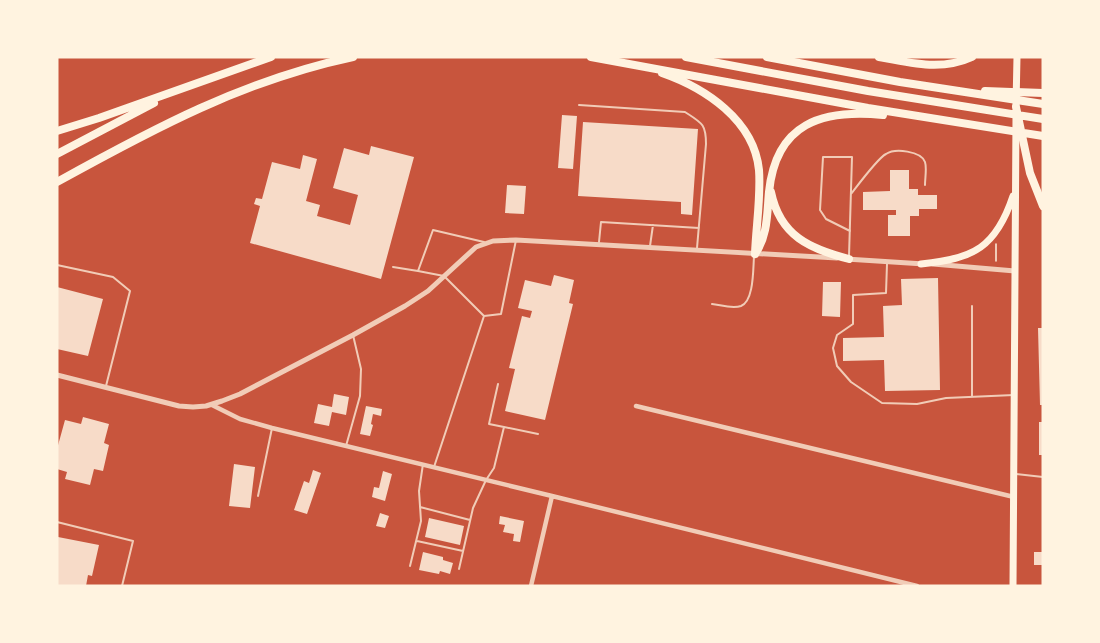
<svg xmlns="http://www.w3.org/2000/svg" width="1100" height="643" viewBox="0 0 1100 643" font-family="Karla,sans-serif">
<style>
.building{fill:#f7dbc8}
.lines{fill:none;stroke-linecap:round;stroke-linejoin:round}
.path{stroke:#fff3e0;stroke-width:1.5}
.service{stroke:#f1ccb7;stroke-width:2}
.minor{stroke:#f1ccb7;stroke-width:4.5}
.tertiary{stroke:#f1ccb7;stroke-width:5}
.primary{stroke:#fff3e0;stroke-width:7}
.motorway{stroke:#fff3e0;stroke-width:8}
</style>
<rect width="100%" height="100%" fill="#c8553d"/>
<!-- building -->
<path class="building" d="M562 115 577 116 573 169 558 168Z
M583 122 698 129 692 215 681 214V202L578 196Z
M371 146 414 157 381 279 250 243 260 206 254 204 256 198 262 199 272 162 300 169 303 155 317 159 306 201 320 205 317 216 350 225 358 195 333 188 344 148 369 155Z
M890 170H909V189H918V195H937V209H919V216H910V236H888V215H896V210H863V192L890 191Z
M507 185 526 186 524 214 505 213Z
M554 275 574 280 569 303 573 304 545 420 505 411 515 369 509 368 522 316 530 318 532 311 518 308 525 280 551 286Z
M938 278 940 390 885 391 884 360 843 361V338L884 337 883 306 902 305 901 279Z
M823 282H841L840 317 822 316Z
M57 287 103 299 88 356 57 349Z
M1038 328H1043V405H1040Z
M334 394 349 397 346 415 332 412 329 426 314 423 318 404 332 407Z
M366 406 382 409 381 416 373 414 371 424 373 425 370 436 360 434Z
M83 417 109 424 104 443 109 445 103 471 94 469 90 485 65 479 67 472 57 469V449L65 420 81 424Z
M1039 422H1043V455H1039Z
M234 464 255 467 250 508 229 506Z
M313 470 321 473 307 514 294 510 304 481 309 483Z
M383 471 392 474 385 501 372 497 374 487 379 488Z
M380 513 389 516 385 528 376 526Z
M500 516 524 521 520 542 513 541 514 534 503 532 505 525 499 524Z
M429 518 464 526 460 545 425 537Z
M58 537 99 545 92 576 88 575 86 586H57Z
M423 552 443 557V560L453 563 450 574 440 571 439 574 419 570Z
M1034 552H1043V565H1034Z"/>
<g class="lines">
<!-- path -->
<path class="path" d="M996 244V261"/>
<!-- service -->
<path class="service" d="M579 105 685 112C702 123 706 124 706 144L697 248
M851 194C858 185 878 158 886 154 895 148 921 151 925 162 927 168 925 178 925 185
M599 242 601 222 699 228
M650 246 653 225
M849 256 852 157H823L820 210 826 219 850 231
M887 264 886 293 853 295V324L837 335 833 348 837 366 851 382 882 403 917 404 946 398 1014 395
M57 265 113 277 130 291 106 386
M393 267 418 271
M712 304C721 305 732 309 741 306 754 301 753 269 754 257
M972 306V397
M484 316 501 314 516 240
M498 384 489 424 504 427
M346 446 360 396 361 369 353 335
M434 467 484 316 444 276 418 271 433 230 484 242
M1016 474 1043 477
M258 496 272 428
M420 507 470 520
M57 522 133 541 122 586
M417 541 463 551
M410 566 421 521 419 491 423 464
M459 569 473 508 486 480 494 468 504 427 538 434"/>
<!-- minor -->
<path class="minor" d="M212 405 240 419 272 428 552 496 917 586
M636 406 1014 497
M531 586 552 496"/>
<!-- tertiary -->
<path class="tertiary" d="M846 259 924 264
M933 264 1015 271
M57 375 179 406 193 407 206 406 222 401 240 394 353 335 405 306 428 291 476 247 493 241 516 240 837 258"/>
<!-- primary -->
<path class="primary" d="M1016 105 1017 57
M921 264C974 259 996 247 1013 196
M1013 586 1016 117"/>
<!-- motorway -->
<path class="motorway" d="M591 57 868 108 1043 136
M686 57 868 91 1043 119
M767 57 900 82 1043 104
M879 57C910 63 942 71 972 57
M662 73C705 88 754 120 759 170 761 197 756 227 755 254
M985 91 1043 93
M1016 107 1030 173 1043 206
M57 131 99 118 271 57
M57 154 154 103
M57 182C153 129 244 80 353 57
M771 192C780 236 810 249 849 259
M755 254C768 236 767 213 769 192 776 123 822 109 883 115"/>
</g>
<!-- border -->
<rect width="1100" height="643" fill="none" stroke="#fff3e0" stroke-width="117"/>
</svg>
